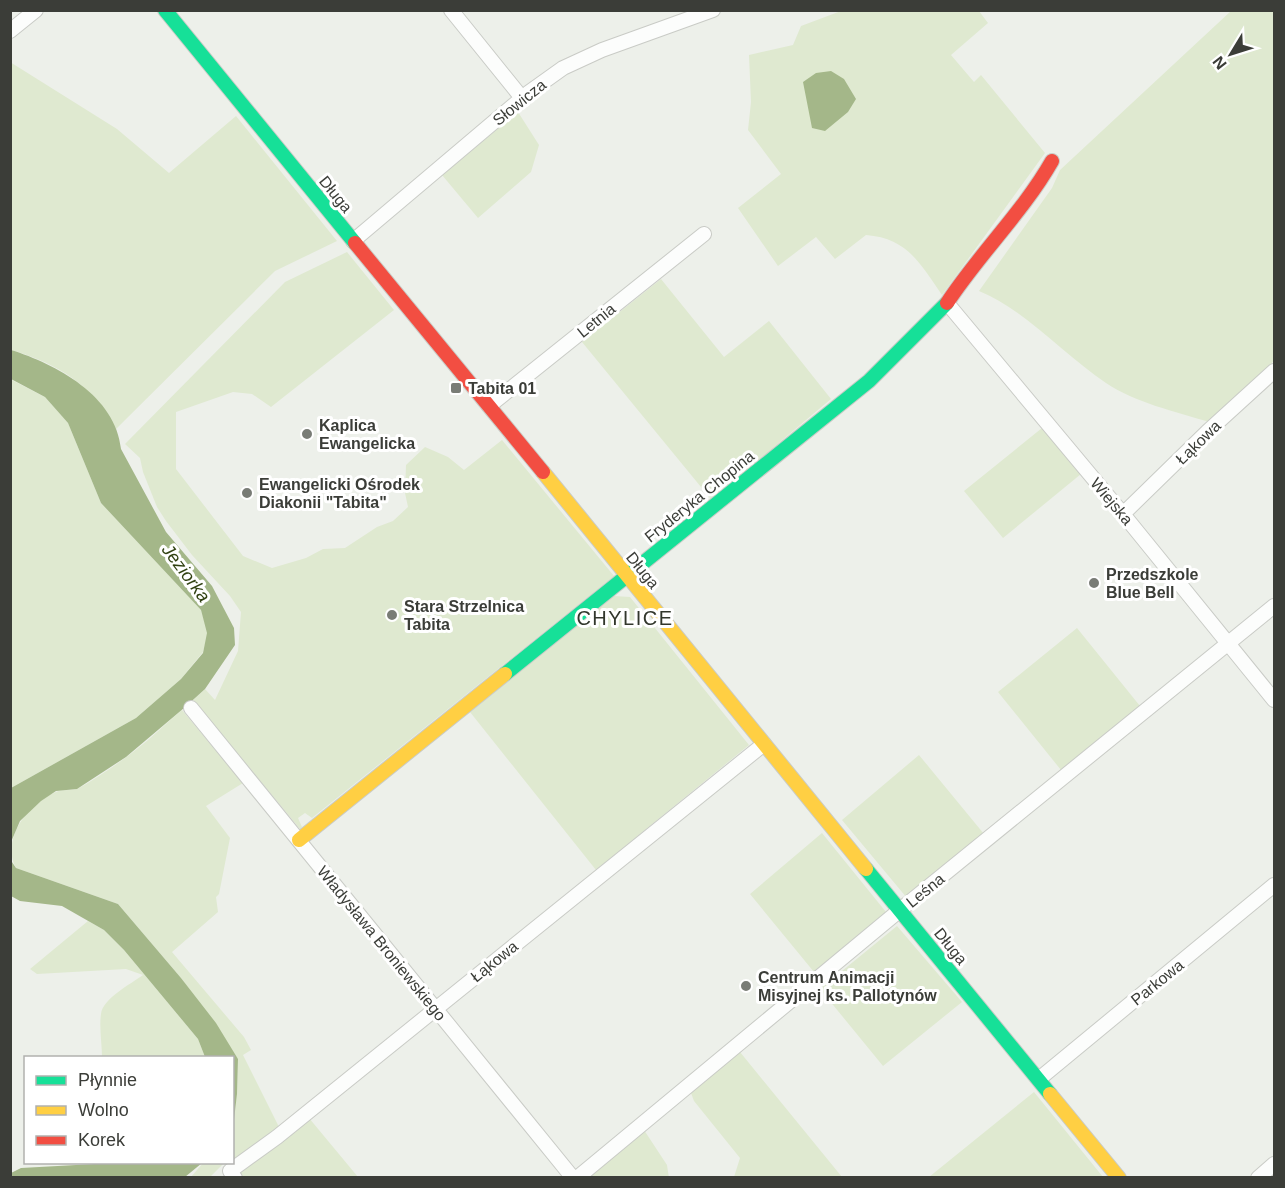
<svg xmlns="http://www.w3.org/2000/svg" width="1285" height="1188" viewBox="0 0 1285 1188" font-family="Helvetica,sans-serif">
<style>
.green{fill:#dfe9d0}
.water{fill:#a4b789}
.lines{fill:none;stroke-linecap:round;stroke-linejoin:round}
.street-casing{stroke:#c9cbc6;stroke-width:16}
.fast-casing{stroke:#c9cbc6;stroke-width:16}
.slow-casing{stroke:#c9cbc6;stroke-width:16}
.jam-casing{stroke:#c9cbc6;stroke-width:16}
.street{stroke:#fcfdfc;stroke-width:14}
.fast{stroke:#16e098;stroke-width:14}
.slow{stroke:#ffcf43;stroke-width:14}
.jam{stroke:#f24e42;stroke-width:14}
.poi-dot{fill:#797c76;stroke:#fff;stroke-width:2}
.labels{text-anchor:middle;stroke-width:6;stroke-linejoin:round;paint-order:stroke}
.street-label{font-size:16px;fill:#3b3d38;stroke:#fff}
.poi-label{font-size:16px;font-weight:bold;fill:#3b3d38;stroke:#fff;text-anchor:start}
.water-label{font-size:18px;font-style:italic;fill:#314212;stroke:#fff}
.quarter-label{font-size:20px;letter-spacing:1.5px;fill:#32372c;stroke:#fff}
</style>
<rect width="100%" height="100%" fill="#edf0ea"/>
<!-- green -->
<path class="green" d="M841 11H979L988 23 951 55 974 82 981 75 1045 153 942 295C920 263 907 238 866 235L835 259 816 237 778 266 738 208 781 174 748 130 751 102 749 55 793 45 801 26Z
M1231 11H1274V361L1209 422C1176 412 1134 402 1106 383 1064 355 1024 309 979 291L1052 188 1060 170Z
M10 62 117 129 169 173 236 116 337 241 275 271 116 429C90 384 61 365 11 350Z
M518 112 539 145 531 172 478 218 442 175Z
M347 252 394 310 271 407 252 394 233 392 176 412V469L243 556 272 568 306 558 323 549 345 548 377 527 393 521 408 507 405 493 406 465 425 447 448 457 464 470 502 440 614 576 312 818 305 813 298 818 302 827 300 829 193 700 205 689 215 700 238 651 241 612 230 596 192 555 166 521 157 507 143 472 140 458 125 444 285 282Z
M661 279 724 357 769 321 831 399 762 457 710 498 582 342Z
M10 379 45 397 68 423 101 503 201 610 208 633 203 652 181 679 136 718 11 788Z
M1042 428 1081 474 1003 538 964 491Z
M614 596 630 597 749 745 596 870 470 712Z
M1077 628 1140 706 1061 770 998 692Z
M182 710 243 783 206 806 230 838 219 894 216 897 218 912 172 952 244 1037 251 1050 243 1055 279 1127 231 1164 230 1163 232 1162 233 1128 237 1094 238 1059 181 978 118 904 16 868C0 840 29 802 56 792 63 789 72 791 79 788 94 780 111 768 125 758 145 744 163 726 182 710Z
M919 755 984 834 907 898 842 820Z
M822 833 886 912 814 972 750 894Z
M88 921 104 930 124 950 198 1039 205 1057H102C102 1044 99 1027 101 1014 103 998 131 984 143 975L126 969 37 974 30 969Z
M897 926 962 1002 883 1066 820 989Z
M740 1052 842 1177H734L740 1158 694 1101 691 1093Z
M1034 1092 1103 1177H929Z
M309 1118 358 1177 242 1178 238 1172Z
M644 1130 667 1165 669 1178H587Z
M203 1163V1162L224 1163 210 1177H191Z"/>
<!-- water -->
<path class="water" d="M831 71 844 79 856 99 848 112 825 131 812 128 803 82 816 73Z
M11 350C56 364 116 396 121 449L166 532 212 586 234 628 235 645 205 689 184 708 126 757 77 789 56 791 41 801 20 821 11 842V788L136 718 181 679 203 653 207 633 201 610 101 503 68 423 45 397 11 379Z
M10 859 16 868 118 904 181 978 216 1023 238 1059 237 1094 233 1128 232 1058 205 1057 198 1039 124 950 104 930 62 906 20 901 11 896Z
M131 1162 202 1163 185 1177H11V1173L21 1168Z"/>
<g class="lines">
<defs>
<path id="street" d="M451 10 522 98
M10 31 36 10
M353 241 528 93 563 68 602 50 713 10
M947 303 1123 514 1274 700
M489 406 704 234
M1123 514 1207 432 1274 371
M191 708 573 1178
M1039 1079 1274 885
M235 1178 230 1171 277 1137 764 744
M577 1178 900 910 1274 606
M1258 1178 1274 1164"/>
<path id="fast" d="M165 10 355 243
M505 674 869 381 947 303
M866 869 1050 1094"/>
<path id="slow" d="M543 472 866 869
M299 840 505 674
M1050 1094 1119 1178"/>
<path id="jam" d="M355 243 543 472
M947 303C979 254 1023 212 1052 161"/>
</defs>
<!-- street casing -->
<use href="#street" class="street-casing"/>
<!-- fast casing -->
<use href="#fast" class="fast-casing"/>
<!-- slow casing -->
<use href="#slow" class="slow-casing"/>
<!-- jam casing -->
<use href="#jam" class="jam-casing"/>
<!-- street -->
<use href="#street" class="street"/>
<!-- fast -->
<use href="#fast" class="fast"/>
<!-- slow -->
<use href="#slow" class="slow"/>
<!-- jam -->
<use href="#jam" class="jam"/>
</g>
<!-- markers -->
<g class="poi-dot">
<rect x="450" y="382" width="12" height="12" rx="3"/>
<circle cx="307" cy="434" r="6"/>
<circle cx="247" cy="493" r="6"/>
<circle cx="1094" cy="583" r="6"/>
<circle cx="392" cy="615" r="6"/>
<circle cx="746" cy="986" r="6"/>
</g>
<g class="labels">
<!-- street labels -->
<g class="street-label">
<text transform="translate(519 102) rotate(-39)" y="6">Słowicza</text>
<text transform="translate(336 194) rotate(51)" y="6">Długa</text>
<text transform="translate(596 320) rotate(-39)" y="6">Letnia</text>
<text transform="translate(1198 442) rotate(-44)" y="6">Łąkowa</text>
<text transform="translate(699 496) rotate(-39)" y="6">Fryderyka Chopina</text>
<text transform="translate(1112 501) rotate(50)" y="6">Wiejska</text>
<text transform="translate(643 570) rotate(51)" y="6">Długa</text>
<text transform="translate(925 890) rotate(-39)" y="6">Leśna</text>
<text transform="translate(382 943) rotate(51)" y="6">Władysława Broniewskiego</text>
<text transform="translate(951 946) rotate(51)" y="6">Długa</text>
<text transform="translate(494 961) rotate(-39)" y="6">Łąkowa</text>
<text transform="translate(1157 982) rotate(-39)" y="6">Parkowa</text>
</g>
<!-- poi labels -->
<g class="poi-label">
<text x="468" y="394">Tabita 01</text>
<text x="319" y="431">Kaplica<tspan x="319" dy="18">Ewangelicka</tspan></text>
<text x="259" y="490">Ewangelicki Ośrodek<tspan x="259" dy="18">Diakonii "Tabita"</tspan></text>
<text x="1106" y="580">Przedszkole<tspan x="1106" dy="18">Blue Bell</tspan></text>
<text x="404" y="612">Stara Strzelnica<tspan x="404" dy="18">Tabita</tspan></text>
<text x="758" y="983">Centrum Animacji<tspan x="758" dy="18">Misyjnej ks. Pallotynów</tspan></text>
</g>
<!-- water labels -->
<g class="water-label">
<text transform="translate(186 573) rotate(53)" y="6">Jeziorka</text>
</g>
<!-- quarter labels -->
<g class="quarter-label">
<text x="625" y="625">CHYLICE</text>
</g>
</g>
<!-- border -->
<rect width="1285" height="1188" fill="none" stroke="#3b3d38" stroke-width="24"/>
<!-- legend -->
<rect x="24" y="1056" width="210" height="108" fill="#ffffff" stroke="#b1b1af" stroke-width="1.5"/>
<rect x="36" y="1076" width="30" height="9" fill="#16e098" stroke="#b1b1af" stroke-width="1.5"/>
<text x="78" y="1086" font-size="18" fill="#3b3d38">Płynnie</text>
<rect x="36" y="1106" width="30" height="9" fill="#ffcf43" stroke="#b1b1af" stroke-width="1.5"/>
<text x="78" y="1116" font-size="18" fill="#3b3d38">Wolno</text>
<rect x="36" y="1136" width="30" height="9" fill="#f24e42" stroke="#b1b1af" stroke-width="1.5"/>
<text x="78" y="1146" font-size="18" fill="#3b3d38">Korek</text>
<!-- north arrow -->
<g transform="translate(1231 54) rotate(232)" stroke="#ffffff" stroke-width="4.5" paint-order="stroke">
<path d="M0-4.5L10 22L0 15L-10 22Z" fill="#3b3d38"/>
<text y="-9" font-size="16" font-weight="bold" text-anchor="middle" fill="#3b3d38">N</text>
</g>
</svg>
